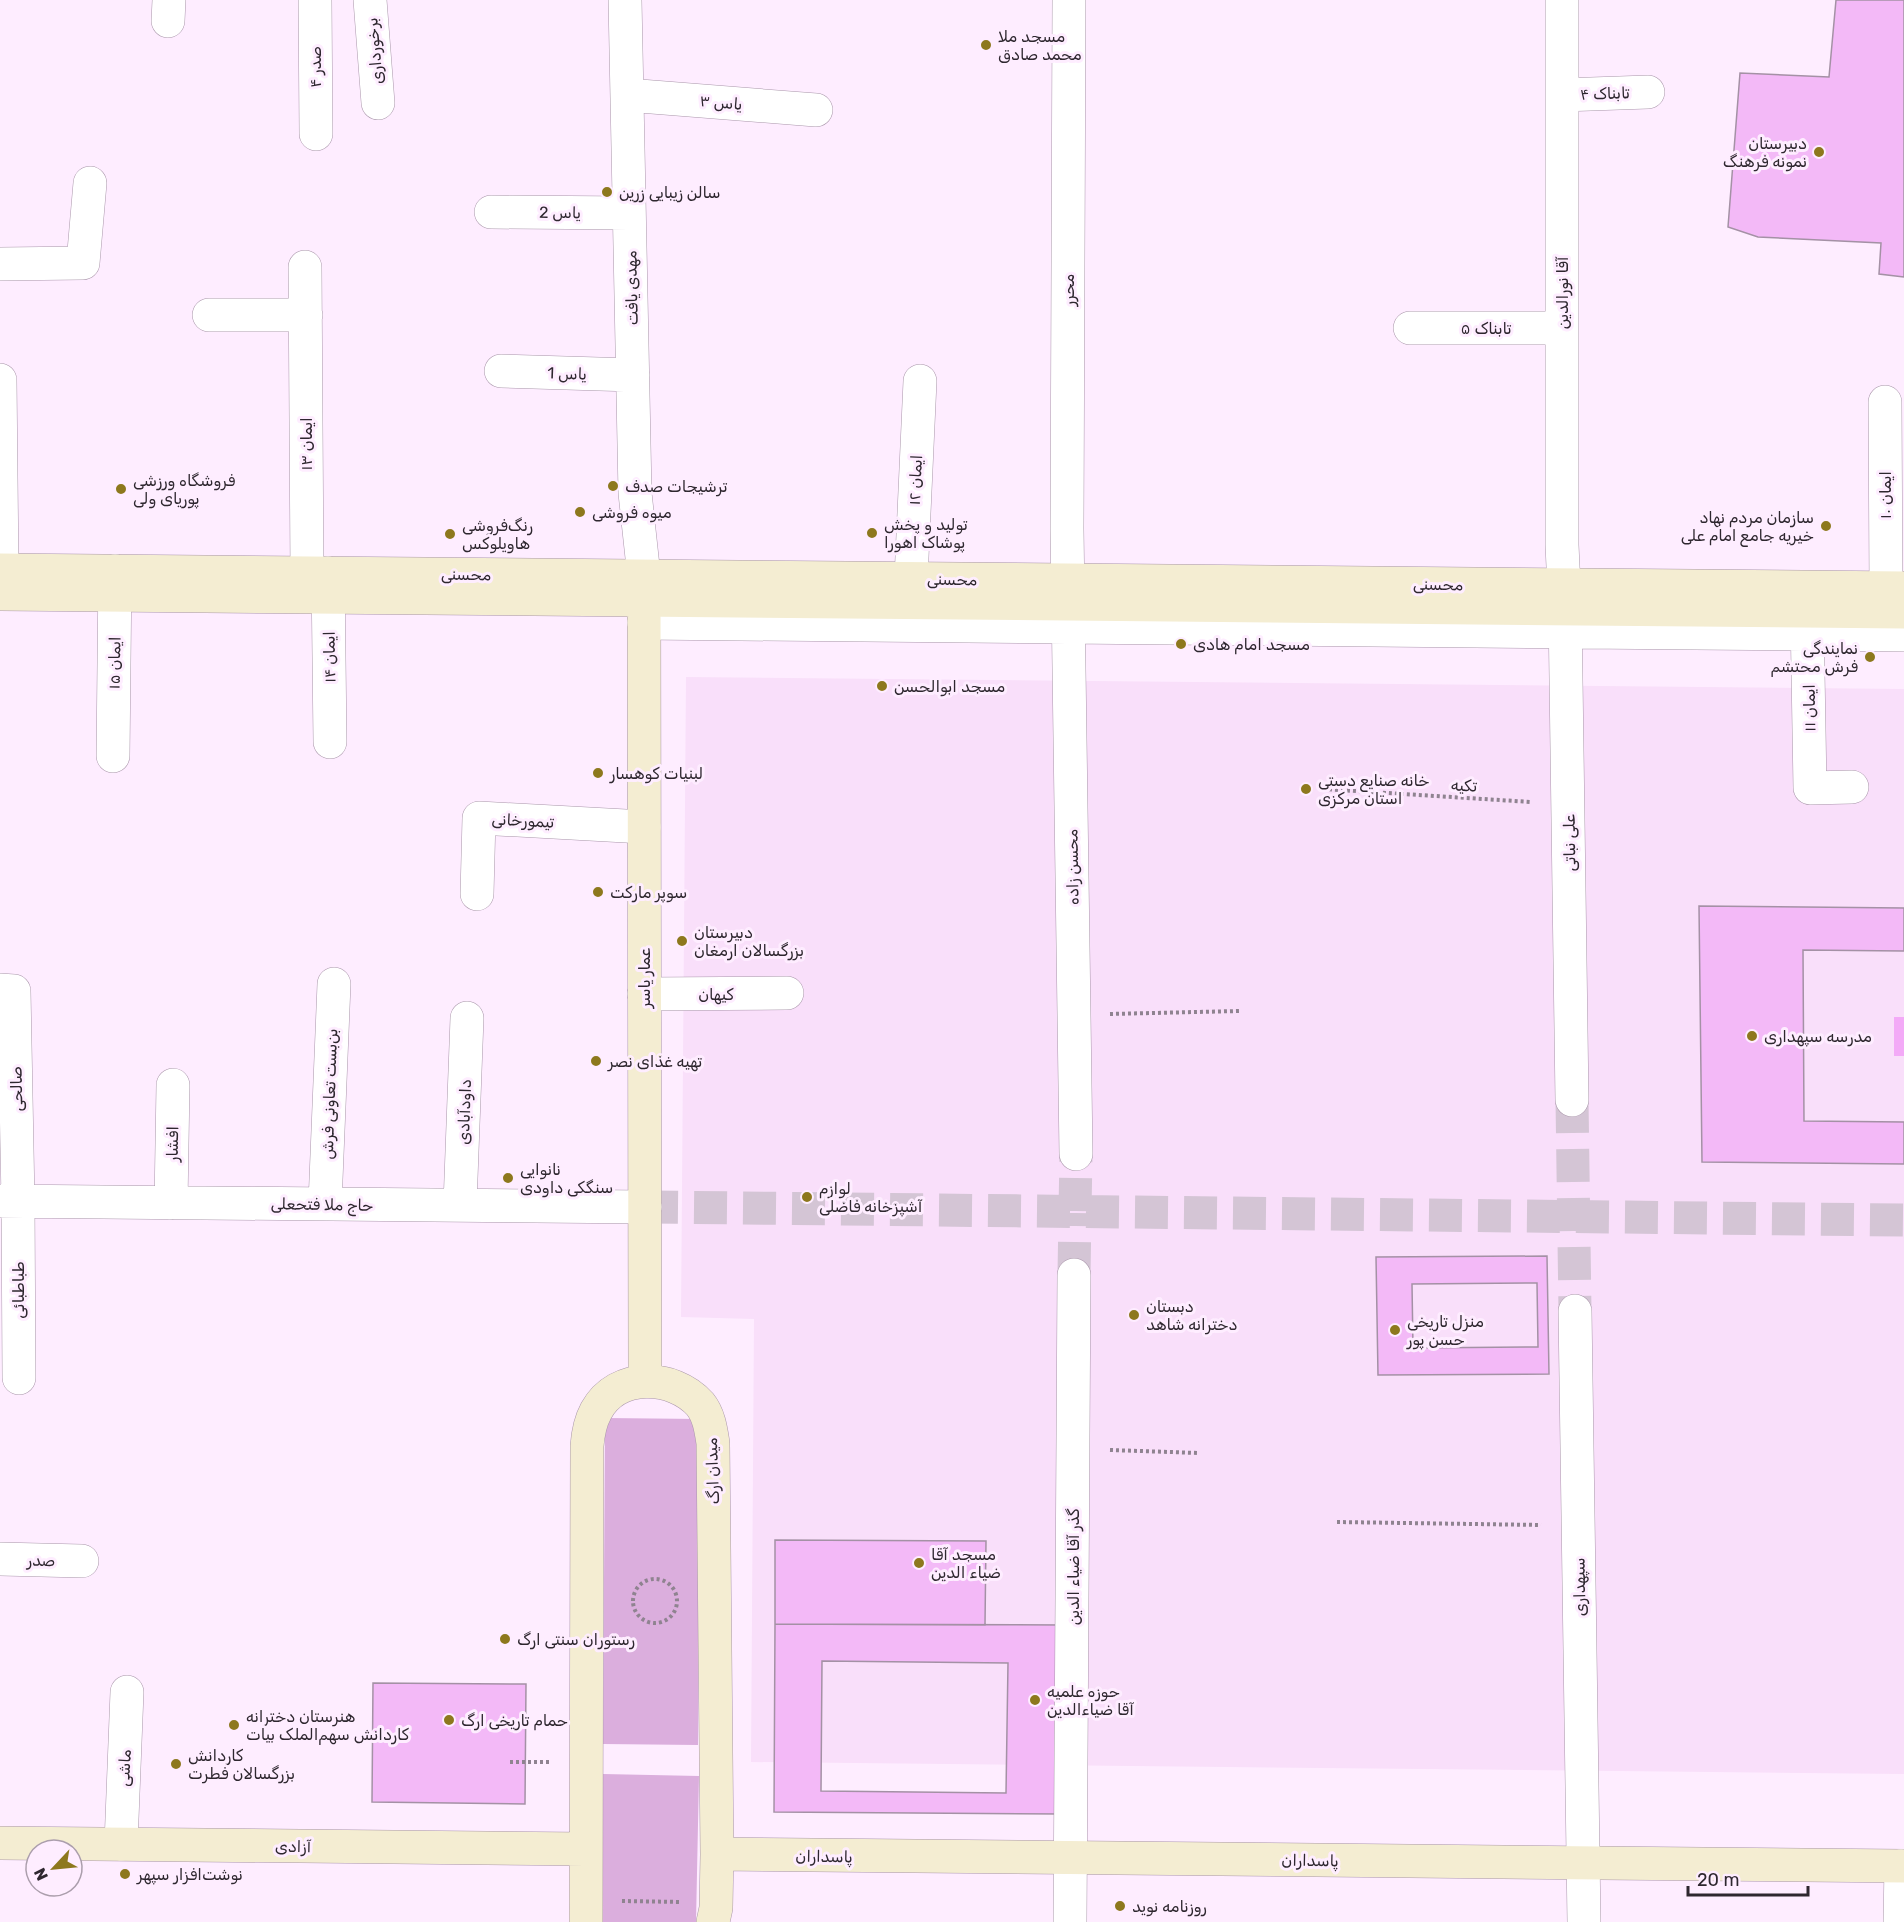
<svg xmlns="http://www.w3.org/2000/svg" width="1904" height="1922" viewBox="0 0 1904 1922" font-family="Rubik,Vazirmatn,sans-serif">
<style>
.built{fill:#f9dffa}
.green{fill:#dbaedd}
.water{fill:#f3aaf7}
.building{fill:#f3b9f7;stroke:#a491a5;stroke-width:1.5;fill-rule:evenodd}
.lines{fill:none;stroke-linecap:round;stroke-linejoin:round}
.street-tunnel{stroke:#d4c5d5;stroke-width:33;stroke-dasharray:33 16;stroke-linecap:butt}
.street-casing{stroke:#aa97ab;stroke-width:34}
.secondary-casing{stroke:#aa97ab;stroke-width:34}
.path{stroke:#8f8390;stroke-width:4;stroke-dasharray:3 3;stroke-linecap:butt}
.street{stroke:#fff;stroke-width:33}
.secondary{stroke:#f4edd2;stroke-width:33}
.poi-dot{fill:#8d781d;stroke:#feedff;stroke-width:2}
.labels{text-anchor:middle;stroke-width:6;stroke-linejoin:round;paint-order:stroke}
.poi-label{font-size:16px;fill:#2e272f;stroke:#feedff;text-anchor:start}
.street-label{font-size:16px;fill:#2e272f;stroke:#feedff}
</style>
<rect width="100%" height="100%" fill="#feedff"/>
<!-- built -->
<path class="built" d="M686 677 1904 689V1774L751 1762 754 1319 681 1317Z"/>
<!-- green -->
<path class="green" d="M605 1418 700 1419 698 1745 603 1744Z
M603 1774 699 1776 696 1922H600Z"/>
<!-- water -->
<path class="water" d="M1894 1017H1904V1056H1894Z"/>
<!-- building -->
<path class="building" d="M1836 0H1904V277L1879 274 1881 243 1758 237 1728 227 1740 73 1829 77Z
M1699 906 1904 908V951L1803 950 1804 1121 1904 1122V1164L1702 1162Z
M1547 1256 1549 1374 1378 1375 1376 1257ZM1537 1283 1538 1347 1413 1348 1412 1284Z
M775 1540 986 1541 985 1625 775 1624Z
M775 1624 1063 1625 1062 1814 774 1812ZM822 1661 1008 1663 1006 1793 821 1791Z
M373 1683 526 1684 525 1804 372 1802Z"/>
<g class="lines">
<!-- street-tunnel -->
<path class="street-tunnel" d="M1572 1100 1575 1311
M645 1207 1904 1220
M1075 1211 1076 1154
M1074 1275 1075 1213"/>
<defs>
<path id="street" d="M315 0 316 134
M370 0 378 103
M625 0 635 493 644 576
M1069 0 1067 529 1076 1154
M1562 0V545L1565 609 1572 1100
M168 21 169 0
M627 95 816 110
M1562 95 1648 92
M491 212 629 213
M0 264 83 263 90 183
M305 267 307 573
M209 315H306
M1410 328H1562
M501 371 633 375
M0 380 2 570
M1885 402 1886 588
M328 573 330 742
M911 579 920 381
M1807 613 1810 788 1852 787
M644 623 1904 635
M113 756 115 571
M477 894 479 818 644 827
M0 990 14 991 18 1201 19 1378
M644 994 787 993
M0 1201 645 1207
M171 1203 173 1085
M325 1204 334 984
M460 1205 467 1018
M1575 1311 1584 1922
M0 1559 82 1561
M121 1844 127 1692
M1070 1922 1074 1275
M1900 1922 1901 1866"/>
<path id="secondary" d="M0 570 1904 588
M644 578 645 1381
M0 594 1904 612
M0 1843 585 1849
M717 1854 1904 1866
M586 1922 587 1446C588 1433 590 1422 596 1411 617 1372 673 1374 700 1404 709 1415 711 1430 713 1443L717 1854 716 1908 713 1922"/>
</defs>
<!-- street casing -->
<use href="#street" class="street-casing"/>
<!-- secondary casing -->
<use href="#secondary" class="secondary-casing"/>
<!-- path -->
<path class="path" d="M1323 789 1531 802
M1110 1014 1239 1011
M1110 1450 1199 1453
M1337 1522 1541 1525
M633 1601a22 22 0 1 1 44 0a22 22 0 1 1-44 0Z
M510 1762H549
M622 1901 681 1902"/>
<!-- street -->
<use href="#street" class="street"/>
<!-- secondary -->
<use href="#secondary" class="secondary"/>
</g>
<!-- markers -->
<g class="poi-dot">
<circle cx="986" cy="45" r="6"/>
<circle cx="1819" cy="152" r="6"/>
<circle cx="607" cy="192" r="6"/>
<circle cx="613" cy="486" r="6"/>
<circle cx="121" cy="489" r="6"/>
<circle cx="580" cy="512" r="6"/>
<circle cx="1826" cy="526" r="6"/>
<circle cx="872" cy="533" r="6"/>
<circle cx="450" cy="534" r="6"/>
<circle cx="1181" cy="644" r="6"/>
<circle cx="1870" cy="657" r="6"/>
<circle cx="882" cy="686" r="6"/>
<circle cx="598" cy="773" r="6"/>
<circle cx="1306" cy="789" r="6"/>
<circle cx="598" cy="892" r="6"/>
<circle cx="682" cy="941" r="6"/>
<circle cx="1752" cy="1036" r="6"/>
<circle cx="596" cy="1061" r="6"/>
<circle cx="508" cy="1178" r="6"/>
<circle cx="807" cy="1197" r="6"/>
<circle cx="1134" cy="1315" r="6"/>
<circle cx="1395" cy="1330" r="6"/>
<circle cx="919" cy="1563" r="6"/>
<circle cx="505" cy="1639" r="6"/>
<circle cx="1035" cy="1700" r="6"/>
<circle cx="449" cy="1720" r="6"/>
<circle cx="234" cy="1725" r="6"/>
<circle cx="176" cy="1764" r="6"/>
<circle cx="125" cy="1874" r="6"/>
<circle cx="1120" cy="1906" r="6"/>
</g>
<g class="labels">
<!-- poi labels -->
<g class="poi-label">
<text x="998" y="42">مسجد ملا<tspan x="998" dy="18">محمد صادق</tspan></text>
<text x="1807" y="149" text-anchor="end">دبیرستان<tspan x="1807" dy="18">نمونه فرهنگ</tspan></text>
<text x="619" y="198">سالن زیبایی زرین</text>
<text x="133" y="486">فروشگاه ورزشی<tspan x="133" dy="18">پوریای ولی</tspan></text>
<text x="625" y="492">ترشیجات صدف</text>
<text x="592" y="518">میوه فروشی</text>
<text x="1814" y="523" text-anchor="end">سازمان مردم نهاد<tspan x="1814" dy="18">خیریه جامع امام علی</tspan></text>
<text x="884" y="530">تولید و پخش<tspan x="884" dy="18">پوشاک اهورا</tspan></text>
<text x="462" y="531">رنگ‌فروشی<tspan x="462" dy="18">هاویلوکس</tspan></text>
<text x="1193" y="650">مسجد امام هادی</text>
<text x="1858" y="654" text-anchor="end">نمایندگی<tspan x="1858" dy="18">فرش محتشم</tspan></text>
<text x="894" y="692">مسجد ابوالحسن</text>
<text x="610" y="779">لبنیات کوهسار</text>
<text x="1318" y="786">خانه صنایع دستی<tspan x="1318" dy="18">استان مرکزی</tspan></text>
<text x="610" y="898">سوپر مارکت</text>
<text x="694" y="938">دبیرستان<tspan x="694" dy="18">بزرگسالان ارمغان</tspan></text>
<text x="1764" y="1042">مدرسه سپهداری</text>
<text x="608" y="1067">تهیه غذای نصر</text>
<text x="520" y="1175">نانوایی<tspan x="520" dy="18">سنگکی داودی</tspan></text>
<text x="819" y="1194">لوازم<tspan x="819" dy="18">آشپزخانه فاضلی</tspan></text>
<text x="1146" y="1312">دبستان<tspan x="1146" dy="18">دخترانه شاهد</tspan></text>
<text x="1407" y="1327">منزل تاریخی<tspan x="1407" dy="18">حسن پور</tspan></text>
<text x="931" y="1560">مسجد آقا<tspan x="931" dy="18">ضیاء الدین</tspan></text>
<text x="517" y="1645">رستوران سنتی ارگ</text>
<text x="1047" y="1697">حوزه علمیه<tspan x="1047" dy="18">آقا ضیاءالدین</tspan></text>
<text x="246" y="1722">هنرستان دخترانه<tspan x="246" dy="18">کاردانش سهم‌الملک بیات</tspan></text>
<text x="461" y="1726">حمام تاریخی ارگ</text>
<text x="188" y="1761">کاردانش<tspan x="188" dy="18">بزرگسالان فطرت</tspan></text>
<text x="137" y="1880">نوشت‌افزار سپهر</text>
<text x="1132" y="1912">روزنامه نوید</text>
</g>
<!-- street labels -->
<g class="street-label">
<text transform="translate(374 51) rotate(-95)" y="6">برخورداری</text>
<text transform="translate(315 67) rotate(-90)" y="6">صدر ۴</text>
<text transform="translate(1605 93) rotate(-2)" y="6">تابناک ۴</text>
<text transform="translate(721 102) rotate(5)" y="6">یاس ۳</text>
<text transform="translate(560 212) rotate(1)" y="6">یاس 2</text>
<text transform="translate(631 288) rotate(-91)" y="6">مهدی یافت</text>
<text transform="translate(1068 290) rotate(-90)" y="6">محرر</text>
<text transform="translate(1562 293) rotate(-90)" y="6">آقا نورالدین</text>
<text x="1486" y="334">تابناک ۵</text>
<text transform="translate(567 373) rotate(2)" y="6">یاس 1</text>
<text transform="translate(306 444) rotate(-90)" y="6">ایمان ۱۳</text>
<text transform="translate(915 480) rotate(-87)" y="6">ایمان ۱۲</text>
<text transform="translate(1885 495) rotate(-90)" y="6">ایمان ۱۰</text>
<text transform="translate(466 574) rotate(1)" y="6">محسنی</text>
<text transform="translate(952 579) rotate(1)" y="6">محسنی</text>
<text transform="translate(1438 584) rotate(1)" y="6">محسنی</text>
<text transform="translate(329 657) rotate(-91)" y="6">ایمان ۱۴</text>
<text transform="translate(114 663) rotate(-89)" y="6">ایمان ۱۵</text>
<text transform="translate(1809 708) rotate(-91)" y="6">ایمان ۱۱</text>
<text transform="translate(1464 785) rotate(3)" y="6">تکیه</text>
<text transform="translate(523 820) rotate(3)" y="6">تیمورخانی</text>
<text transform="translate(1569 843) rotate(-91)" y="6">علی نباتی</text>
<text transform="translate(1072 867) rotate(-91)" y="6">محسن زاده</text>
<text transform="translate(644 978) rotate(-90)" y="6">عمار یاسر</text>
<text x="716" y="1000">کیهان</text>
<text transform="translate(16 1089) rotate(-91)" y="6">صالحی</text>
<text transform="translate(329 1094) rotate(-88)" y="6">بن‌بست تعاونی فرش</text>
<text transform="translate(464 1112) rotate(-88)" y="6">داودآبادی</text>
<text transform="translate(172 1144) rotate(-89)" y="6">افشار</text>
<text transform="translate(322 1204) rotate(1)" y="6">حاج ملا فتحعلی</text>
<text transform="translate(18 1290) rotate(-90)" y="6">طباطبائی</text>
<text transform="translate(712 1471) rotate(-92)" y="6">میدان ارگ</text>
<text transform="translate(41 1560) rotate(1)" y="6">صدر</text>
<text transform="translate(1073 1567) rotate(-90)" y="6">گذر آقا ضیاء الدین</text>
<text transform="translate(1579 1587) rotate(-91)" y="6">سپهداری</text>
<text transform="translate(124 1768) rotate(-87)" y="6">ماشی</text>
<text transform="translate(293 1846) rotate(1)" y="6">آزادی</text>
<text transform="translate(824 1856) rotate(1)" y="6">پاسداران</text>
<text transform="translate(1310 1860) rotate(1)" y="6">پاسداران</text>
</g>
</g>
<!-- north arrow -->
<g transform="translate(54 1868) rotate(244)"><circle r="28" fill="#feedff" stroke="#ab9eac" stroke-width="1.5"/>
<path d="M0-4.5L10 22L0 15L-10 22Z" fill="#8d781d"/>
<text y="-9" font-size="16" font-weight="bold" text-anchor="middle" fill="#2e272f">N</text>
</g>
<!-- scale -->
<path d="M1688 1886v9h120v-9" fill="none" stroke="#2e272f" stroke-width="3"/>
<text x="1697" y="1886" font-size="18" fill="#2e272f" stroke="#feedff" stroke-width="4.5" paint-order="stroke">20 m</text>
</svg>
